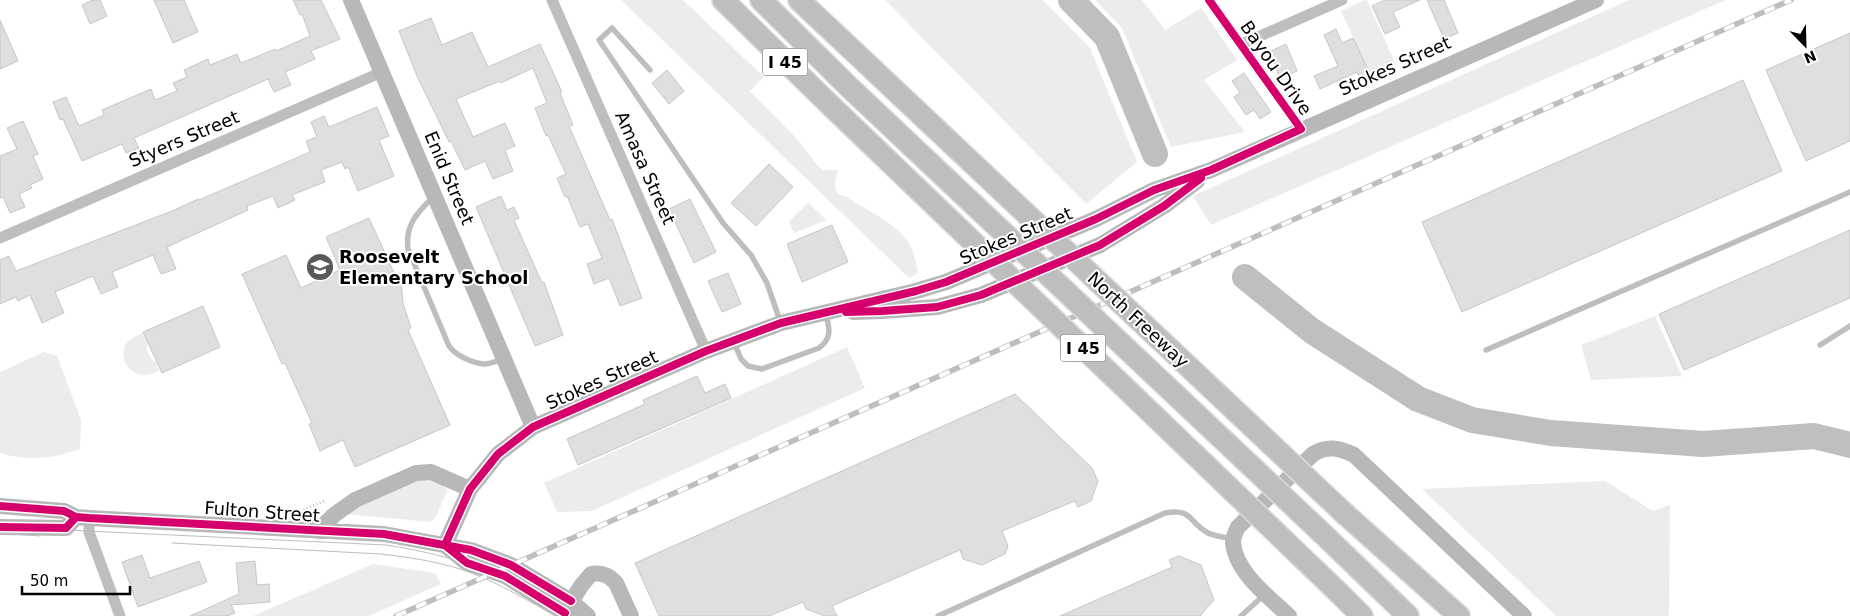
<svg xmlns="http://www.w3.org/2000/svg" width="1850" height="616" viewBox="0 0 1850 616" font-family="'DejaVu Sans',sans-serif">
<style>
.green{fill:#ececec}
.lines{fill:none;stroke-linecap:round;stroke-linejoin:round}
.river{stroke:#bfbfbf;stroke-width:26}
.building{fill:#dfdfdf;stroke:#c7c7c7}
.highway-casing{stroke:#dbdbdb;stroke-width:24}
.path{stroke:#b9b9b9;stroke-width:2.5;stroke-dasharray:1 2.5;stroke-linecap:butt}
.lane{stroke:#bebebe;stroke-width:5.5}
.street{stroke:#bebebe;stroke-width:11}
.secondary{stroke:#b8b8b8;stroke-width:16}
.highway{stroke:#bebebe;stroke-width:21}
.tram{stroke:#bebebe;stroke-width:1}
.rail-casing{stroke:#bebebe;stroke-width:5.5}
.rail{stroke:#fff;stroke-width:4;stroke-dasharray:11;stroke-linecap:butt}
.highway-bridge-casing{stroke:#dbdbdb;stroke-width:24;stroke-linecap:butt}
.highway-bridge{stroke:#bebebe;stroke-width:21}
.cycleway-casing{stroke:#fff;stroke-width:11}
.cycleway{stroke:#d6006c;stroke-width:8}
.labels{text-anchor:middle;stroke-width:4;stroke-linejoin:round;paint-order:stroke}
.shield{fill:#fff;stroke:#4c4c4c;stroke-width:1}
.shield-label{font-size:16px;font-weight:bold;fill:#000}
.street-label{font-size:18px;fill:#000;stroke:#fff}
.poi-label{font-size:18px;font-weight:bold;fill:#000;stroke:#fff;text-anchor:start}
</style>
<rect width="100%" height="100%" fill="#fff"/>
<!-- green -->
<path class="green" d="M621 0H683L764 77 750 91 798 140 818 166 823 170H838C835 184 830 193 847 197 867 211 895 222 908 242 914 251 916 263 918 273L909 278Z
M885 0H1043L1090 48 1137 162 1086 204Z
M1095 0H1142L1165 30 1201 8 1237 60 1204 80 1245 132 1171 147 1122 28Z
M1365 0H1367L1396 65 1371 76 1341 11Z
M1629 0H1726L1211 225 1193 196Z
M808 203 827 220 794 233 789 221Z
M1655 316 1682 376 1591 380 1581 345Z
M142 333 148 344 146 349 152 360 156 362 159 371C154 373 149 375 144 375 129 375 118 357 126 344 130 338 136 336 142 333Z
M847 347 865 388 592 511 557 512 544 483Z
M44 352 57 356 81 420 80 449C53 459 27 461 0 453V372Z
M419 480H437L448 490 435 518 430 522 346 514 358 506Z
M1605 481 1653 511 1670 505 1669 616H1556L1422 489Z
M373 564 435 573 441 584 369 616H253Z"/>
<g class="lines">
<!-- river -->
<path class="river" d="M1071 0 1107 37 1155 154
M1245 277 1312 331 1418 399 1472 420 1551 433 1703 444 1814 436 1850 445"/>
</g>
<!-- building -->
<path class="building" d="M92 0H100L107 16 90 24 82 5Z
M154 0H184L198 32 173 43Z
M293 0H321L340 39 311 51 315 59 285 72 291 85 274 92 268 79 134 138 139 148 126 153 122 144 82 161 63 119 60 120 53 102 66 97 79 126 104 115 102 110 151 89 155 100 177 91 173 83 187 77 184 70 208 59 210 65 237 54 241 63 275 49 276 51 310 36 302 14 300 15Z
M1385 0H1420L1393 12 1400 27 1385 34 1372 6Z
M1427 0H1444L1458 33 1444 39Z
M431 18 442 45 472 32 488 67 540 44 562 92 560 93 573 125 569 126 610 220 612 219 642 298 620 306 609 278 594 284 587 264 602 258 588 224 580 227 567 196 565 197 557 178 566 174 548 135 546 136 535 108 547 103 533 68 501 83 500 81 456 99 473 137 505 123 515 146 505 150 513 171 493 179 485 161 465 170 451 141 449 142 417 76 399 31Z
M0 20 18 61 0 69Z
M1336 29 1342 43 1353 38 1370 73 1360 78 1357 72 1320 89 1314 76 1338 66 1324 35Z
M1850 33V141L1806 161 1766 70Z
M1286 44 1297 71 1280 78 1269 52Z
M667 70 684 91 669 104 652 83Z
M1244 73 1271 112 1260 119 1254 110 1246 115 1234 97 1240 93 1232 81Z
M1743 80 1782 171 1462 312 1422 222Z
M377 107 389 136 379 140 394 176 358 191 348 167 345 169 342 162 321 170 325 182 292 195 295 200 278 208 273 196 247 206 248 210 167 247 176 269 161 274 153 255 112 272 118 287 101 294 93 276 55 292 64 313 42 323 30 295 18 301 16 297 0 304V260L9 256 16 271 172 211 198 199 199 200 310 152 306 141 317 137 311 122 324 116 329 127Z
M23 121 38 154 33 156 43 179 30 185 32 188 19 194 25 207 10 213 3 197 0 198V156L17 149 7 128Z
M769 164 793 187 756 226 731 203Z
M501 196 507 210 514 207 519 218 514 220 542 283 544 282 563 335 535 346 476 207Z
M690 199 716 252 694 263 669 209Z
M369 218 395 275 400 273 403 303 411 328 408 330 450 425 355 467 343 440 320 451 309 424 312 423 285 363 282 364 242 274 286 255 301 288 340 270 326 237Z
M832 225 848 262 802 282 787 244Z
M1850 230V298L1684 370 1659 314Z
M728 273 741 304 722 312 708 281Z
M203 306 220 347 162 373 143 332Z
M697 376 705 393 725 384 731 398 578 465 567 439 645 404 643 400Z
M1015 394 1092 468 1098 481 1091 501 1078 507 1075 501 1002 531 1008 546 1005 554 982 565 963 559 960 550 832 606 837 616H825L806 609 803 602 769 616H659L635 563Z
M142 555 150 578 199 561 207 582 138 607 122 562Z
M1179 556 1201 565 1214 600 1200 616H1060L1172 567 1169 560Z
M255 561 257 585 269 584 270 602 231 605 235 613 228 616H190L239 594 236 563Z"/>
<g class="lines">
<defs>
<path id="highway" d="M723 0 827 102
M761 0 849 87
M799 0 866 63
M1345 514 1459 616
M1322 533 1408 616
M1339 593 1362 616"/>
</defs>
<!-- highway casing -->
<use href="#highway" class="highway-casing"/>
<!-- path -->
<path class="path" d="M294 514 326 500"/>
<!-- lane -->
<path class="lane" d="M650 70 612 28 599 40 723 223 751 255 767 283 780 321
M434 196C417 213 405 224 408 249L449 346C455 355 472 363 484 364 490 364 497 361 503 359
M734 342 741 359 748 366 762 369 819 348C833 337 829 329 826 313
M1820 345 1850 326
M1486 350 1850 192
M938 616 1165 513C1193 508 1188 522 1208 533 1214 536 1224 537 1231 539
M1241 616 1264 595"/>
<!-- street -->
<path class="street" d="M552 0 706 351
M1209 0 1301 129
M1242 44 1342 0
M0 238 382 72
M89 518V532L120 616"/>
<!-- secondary -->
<path class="secondary" d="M351 0 533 427
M853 312 882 311 937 307 981 295 1100 245 1164 206 1197 181
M0 506 64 511 76 517 89 518 384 534 471 550 511 565 571 601 588 616
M0 527 66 528 76 517
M318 531 334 515 355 500 416 473 431 472 470 489
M445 545 470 489 498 454 533 427 706 351 781 323 916 291 946 282 1096 219 1154 190 1211 170 1596 0
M447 547 467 563 505 576 569 616
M566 610 581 586 591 574C602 572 609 575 616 583L631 616
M1289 616C1269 597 1235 572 1233 542 1233 537 1236 531 1238 527L1313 454C1327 445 1340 448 1354 455L1524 616"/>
<!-- highway -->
<use href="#highway" class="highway"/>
<!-- tram -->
<path class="tram" d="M0 525 86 531 386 545C453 555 515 576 570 616
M0 533 40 536
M172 543 381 554C408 557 434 561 460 569 494 580 525 599 556 616"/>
<defs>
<path id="rail" d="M396 616 1791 0"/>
</defs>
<!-- rail casing -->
<use href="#rail" class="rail-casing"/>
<!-- rail -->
<use href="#rail" class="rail"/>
<defs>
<path id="highway-bridge" d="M866 63 1345 514
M849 87 1322 533
M827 102 1339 593"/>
</defs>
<!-- highway-bridge casing -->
<use href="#highway-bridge" class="highway-bridge-casing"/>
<!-- highway-bridge -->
<use href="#highway-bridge" class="highway-bridge"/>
<defs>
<path id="cycleway" d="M846 312 882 311 937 307 981 295 1100 245 1164 206 1201 178
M0 506 64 511 76 517 89 518 384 534 471 550 511 565 571 601
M0 527 66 528 76 517
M445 545 470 489 498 454 533 427 706 351 781 323 916 291 946 282 1096 219 1154 190 1211 170 1301 129 1209 0
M447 547 467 563 505 576 565 613"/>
</defs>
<!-- cycleway casing -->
<use href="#cycleway" class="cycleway-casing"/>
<!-- cycleway -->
<use href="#cycleway" class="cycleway"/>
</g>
<!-- icons -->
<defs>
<symbol id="school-disc" viewBox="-11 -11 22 22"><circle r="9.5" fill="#595959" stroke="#fff"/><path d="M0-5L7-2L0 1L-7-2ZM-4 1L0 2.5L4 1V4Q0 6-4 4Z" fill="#fff"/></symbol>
</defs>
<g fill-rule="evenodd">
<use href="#school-disc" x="304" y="251" width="32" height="32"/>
</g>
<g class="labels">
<!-- shield labels -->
<g class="shield">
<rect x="762.5" y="48.5" width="45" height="27" rx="4"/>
<rect x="1060.5" y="334.5" width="45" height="27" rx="4"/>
</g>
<g class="shield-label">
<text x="785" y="68">I 45</text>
<text x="1083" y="354">I 45</text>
</g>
<!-- street labels -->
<g class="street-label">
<text transform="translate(1395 66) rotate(-24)" y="6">Stokes Street</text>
<text transform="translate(1276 68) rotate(55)" y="6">Bayou Drive</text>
<text transform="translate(184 139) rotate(-23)" y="6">Styers Street</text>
<text transform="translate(645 168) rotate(66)" y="6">Amasa Street</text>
<text transform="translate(449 178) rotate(67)" y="6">Enid Street</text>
<text transform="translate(1016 236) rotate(-23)" y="6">Stokes Street</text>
<text transform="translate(1138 320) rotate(43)" y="6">North Freeway</text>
<text transform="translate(602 380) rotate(-24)" y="6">Stokes Street</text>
<text transform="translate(262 512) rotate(4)" y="6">Fulton Street</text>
</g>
<!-- poi labels -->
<g class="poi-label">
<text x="339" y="263">Roosevelt<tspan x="339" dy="21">Elementary School</tspan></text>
</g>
</g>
<!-- north arrow -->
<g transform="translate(1805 45) rotate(157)" stroke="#ffffff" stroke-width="4" paint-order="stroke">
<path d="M0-4L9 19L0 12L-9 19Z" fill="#000000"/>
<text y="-8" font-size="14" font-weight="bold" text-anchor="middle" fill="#000000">N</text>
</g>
<!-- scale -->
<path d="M22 586v8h108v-8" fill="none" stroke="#000000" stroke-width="2.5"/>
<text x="30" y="586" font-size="15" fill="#000000" stroke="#ffffff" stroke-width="4" paint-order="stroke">50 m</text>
</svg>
